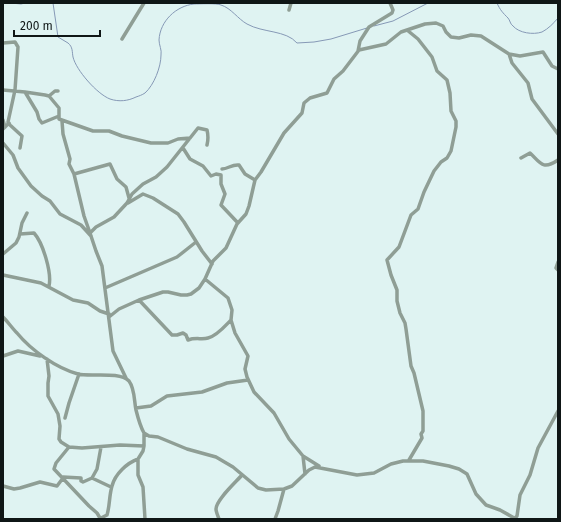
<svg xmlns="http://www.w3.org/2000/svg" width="561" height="522" viewBox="0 0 561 522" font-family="'Fira Sans',sans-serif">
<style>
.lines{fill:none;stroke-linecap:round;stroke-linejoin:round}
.stream{stroke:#8699b6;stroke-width:1}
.minor{stroke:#8f9e95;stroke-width:3.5}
</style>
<rect width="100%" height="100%" fill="#dff3f2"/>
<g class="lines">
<!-- stream -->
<path class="stream" d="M11 3 21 4 25 3
M53 3 58 37C61 39 65 41 68 43 73 47 72 52 73 57 76 70 97 94 110 99 119 102 128 101 136 97 139 96 142 95 145 93 154 85 161 67 161 55 162 50 159 45 159 40 160 21 176 6 194 4 199 4 217 3 221 5 231 8 238 19 247 24 263 33 286 30 297 43L314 42 331 39 367 28
M497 3C500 10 503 13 508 18 510 20 510 24 513 26 519 33 533 35 542 32 548 29 554 23 558 18
M374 26 393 21 428 3"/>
<!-- minor -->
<path class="minor" d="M289 10 291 3
M407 30 418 39 432 57 437 71 447 80 450 93 451 111 456 121V127L451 151 447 158 441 162 434 171 424 192 418 209 411 215 399 247 387 260 391 275 397 290V301L400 313 405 323 406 329 411 366 414 373 423 411V431L421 434 422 438 409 460
M122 39 144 3
M3 43 15 42 18 47 15 90 8 122 10 125 22 136 20 148
M358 51 360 41 369 27 392 13 393 10 390 3
M509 54 512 63 528 83 532 99 558 134
M3 90 25 92 37 112 39 119 42 123 59 116
M25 92 45 95 49 96 59 108V119L93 131H109L122 136 151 143H168L178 139 190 138
M49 96 55 91H58
M3 120 5 127
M62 121 63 134 70 159 69 164 74 174 84 216 90 233
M3 129 9 123
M3 143 13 155 18 168 31 186 42 196 50 201 60 214 81 225 91 236
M183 148 190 159 203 166 211 176 216 174 221 175V184L225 194 221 205 238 223
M521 158 530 153C540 162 542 171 558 160
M222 169C228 169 232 164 239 165L245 174 255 180
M74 174 110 164 117 179 126 187 129 198
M128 203 143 194 153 198 178 214 184 222 202 251 212 264
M20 234 34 233C43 243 52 273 49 286
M3 254 16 243 19 237 22 223 27 213
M558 262 556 268 558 270
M3 275 41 283 73 300 88 303 100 311 109 314
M205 279 228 298 232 310 231 320 235 333 248 356 245 369 247 377 254 392 274 413 289 439 303 456 319 466
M105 288 177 257 196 242
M139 300 172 335H177L183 333 186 335 188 340C196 337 202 340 208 338 217 336 225 326 231 320
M3 317C8 322 12 328 17 333 31 350 56 368 78 374 90 377 120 371 129 381 135 389 134 401 136 410 138 418 140 426 144 433L149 436 158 437 187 449 216 457 233 467 258 488 266 490 284 489 292 486 309 470 315 467 357 475 374 473 391 464 403 461H423L449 466 459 469 467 474 476 494 486 505 500 510 516 519
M109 317 119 309 139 300 163 292H168L181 295H187L191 294 199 288 205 279 213 261 226 248 237 224 246 214 249 206 255 180 261 172 284 133 302 113 304 103 310 98 327 93 334 79 343 71 359 50 386 44 401 32 425 24 436 23 443 26 446 32 451 37 459 38 471 35 481 36 509 54 520 56 543 52 552 66 558 69
M3 356 18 351 40 356
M47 359 49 376 48 383V396L58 414 60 426 59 439 61 442 69 447 82 448 120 445 144 446
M126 378 113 351 102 266 96 251 90 233 96 227 114 217 127 203 132 194 143 184 156 177 167 167 198 128 207 130C208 134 208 141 207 145
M136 408 151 406 167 396 202 392 227 383 248 380
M65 418 69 403 79 374
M144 433V446L143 451 138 459V475L143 487 145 519
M69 447 56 463 54 469 89 506 97 513 100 518
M303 456 305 474
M63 477 81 478V481L83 482 92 478 111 487
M92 478 97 469 101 447
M3 486 14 489 20 488 40 482 57 486 63 478
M515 518 517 516 520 495 530 475 538 448 558 411
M99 519 107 515C110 505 109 496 112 486 115 474 127 463 138 459
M219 519C218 516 216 512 216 509 216 500 236 482 242 475
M275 519 278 511 284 489"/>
</g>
<!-- border -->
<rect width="561" height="522" fill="none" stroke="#0f1616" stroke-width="8"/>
<!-- scale -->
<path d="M14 30v6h86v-6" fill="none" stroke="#0f1616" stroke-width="2"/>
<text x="20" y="30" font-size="12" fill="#0f1616" stroke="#dff3f2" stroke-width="3" paint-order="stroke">200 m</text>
</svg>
